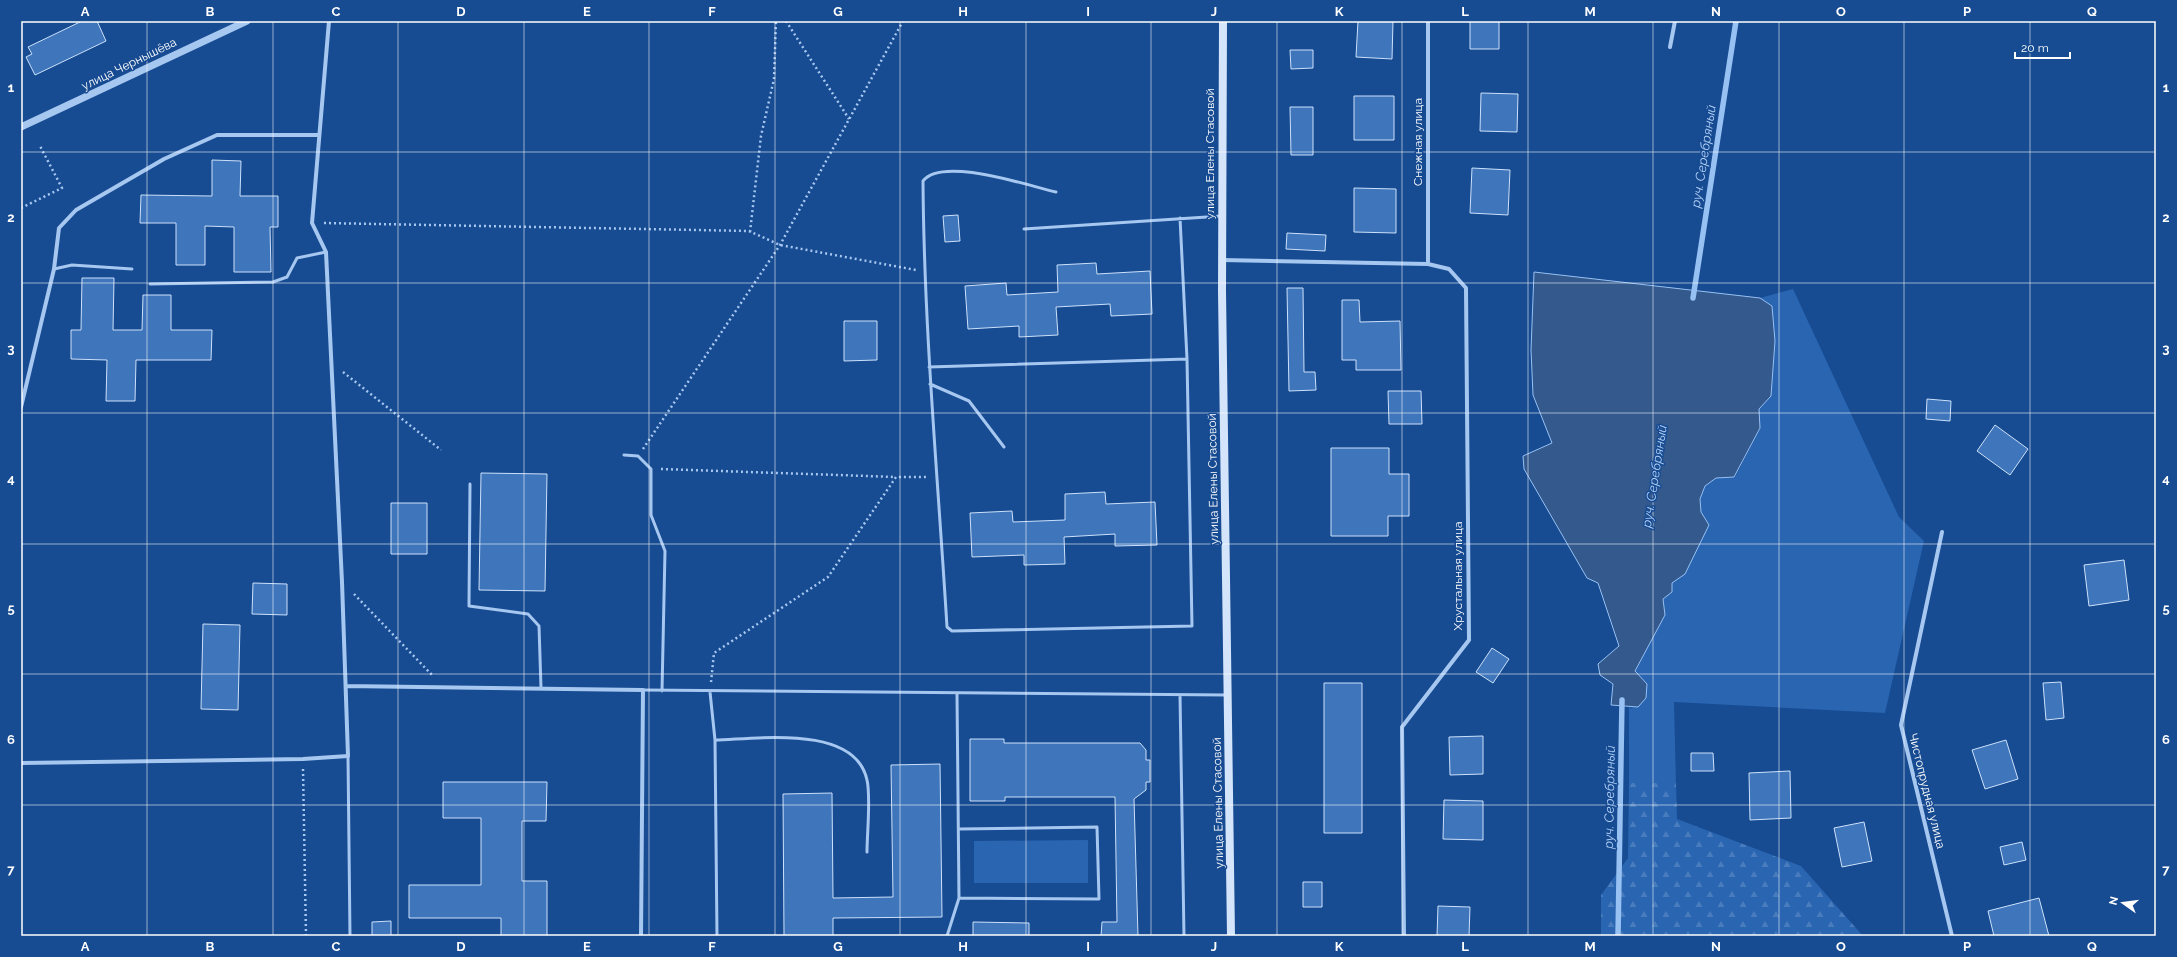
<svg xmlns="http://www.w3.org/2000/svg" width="2177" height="957" viewBox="0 0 2177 957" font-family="Raleway,sans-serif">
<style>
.forest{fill:url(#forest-firs)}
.park{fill:#2965b1}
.water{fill:#33598d;stroke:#98c1f3}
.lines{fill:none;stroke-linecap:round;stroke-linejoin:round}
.stream{stroke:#98c1f3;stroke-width:5.5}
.building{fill:#3f75ba;stroke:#cce1fb}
.path{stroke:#a6c7f0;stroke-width:2.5;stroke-dasharray:2 3;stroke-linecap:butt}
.service{stroke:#a6c7f0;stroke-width:3}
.minor{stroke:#a6c7f0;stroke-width:4}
.tertiary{stroke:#a6c7f0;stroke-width:7}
.secondary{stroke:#d4e4fb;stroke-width:8}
.grid{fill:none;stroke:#fff;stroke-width:1;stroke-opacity:0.55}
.labels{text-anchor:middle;stroke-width:3;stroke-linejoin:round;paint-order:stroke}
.street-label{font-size:12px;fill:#fff;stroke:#174b92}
.water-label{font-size:13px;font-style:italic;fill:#b2d1f7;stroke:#174b92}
.neatline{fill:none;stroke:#fff;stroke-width:1.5}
.grid-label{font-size:13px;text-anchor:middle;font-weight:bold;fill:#fff}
</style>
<defs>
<pattern id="forest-firs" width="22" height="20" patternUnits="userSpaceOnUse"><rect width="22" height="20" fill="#2965b1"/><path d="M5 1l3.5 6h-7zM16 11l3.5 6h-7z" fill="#497cbd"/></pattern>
</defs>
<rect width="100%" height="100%" fill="#174b92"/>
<!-- forest -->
<path class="forest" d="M1629 783H1676L1677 819 1801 866 1863 936H1601V895L1628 858Z"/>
<!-- park -->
<path class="park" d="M1793 289 1899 517 1924 541 1885 713 1674 702 1676 783H1629V707L1632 708 1647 684 1635 671 1665 615 1663 599 1672 583 1701 512 1700 499 1705 486 1716 478 1735 477 1760 429 1759 409 1771 396 1772 306 1760 298Z
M1088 840V883H974V841Z"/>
<!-- water -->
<path class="water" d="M1534 272 1760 298 1772 306 1775 341 1771 396 1759 409 1760 428 1734 477 1716 478 1705 486 1700 499 1701 512 1709 525 1685 574 1672 583V592L1663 599 1665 615 1635 671 1647 684 1646 698 1638 707 1611 705 1613 684 1600 675 1598 664 1619 646 1598 583 1587 578 1524 469 1523 456 1552 443 1533 395 1531 350Z"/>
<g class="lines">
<!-- stream -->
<path class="stream" d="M1693 298 1736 21
M1618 936 1622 700"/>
</g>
<!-- building -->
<path class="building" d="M82 21H97L106 41 35 75 26 57 32 54 28 47Z
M1358 21H1393L1392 59 1356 57Z
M1470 21H1499V49H1470Z
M1290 50H1313V68L1291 69Z
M1481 93 1518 94 1517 132 1480 131Z
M1354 96H1394V140H1354Z
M1290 107H1313V155H1291Z
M212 160 241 161 240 196H278V227H270L271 272H234V227L205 226V265H176V223H140L141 195 212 196Z
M1472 168 1510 170 1508 215 1470 213Z
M1354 188 1396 189V233L1354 232Z
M958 215 960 241 945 242 943 216Z
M1287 233 1326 235 1325 251 1286 249Z
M1096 263 1097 274 1150 271 1152 314 1111 316 1110 304 1056 307 1058 335 1019 337V326L968 329 965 286 1006 283 1007 295 1058 292 1057 265Z
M82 278H114L113 330H142L143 295H171V330H212L211 360H136L135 401H106L107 360 71 359V330H81Z
M1287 288H1303L1304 372H1315L1316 390 1289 391Z
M1342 300H1359L1360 322 1400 321 1401 370H1356V360H1342Z
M844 321H877V360L844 361Z
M1388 391H1421L1422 424H1389Z
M1927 399 1951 401 1950 421 1926 419Z
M1995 425 2028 449 2010 475 1977 451Z
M1331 448H1389V474H1409V516H1388V536H1331Z
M481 473 547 474 545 591 479 590Z
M1105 492 1106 504 1155 502 1157 545 1115 546V534L1064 537 1065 564 1024 565V555L972 557 970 513 1012 511 1013 522 1065 520V494Z
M391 503H427V554H391Z
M2124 560 2129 600 2089 606 2084 565Z
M253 583 287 584V615L252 614Z
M203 624 240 625 238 710 201 709Z
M1492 648 1509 659 1493 683 1476 672Z
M2061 682 2064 718 2046 720 2043 683Z
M1324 683H1362V833H1324Z
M1483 736V774L1450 775 1449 737Z
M970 739H1004V743H1140L1146 750V760H1150V782H1146V790L1134 799 1138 936H1101L1102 922H1117L1115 797H1005V801H970Z
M2006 740 2018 779 1985 789 1972 750Z
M1691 753H1713L1714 771H1691Z
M940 764 942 917 833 918V936H784L783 794 832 793 833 898 893 897 891 765Z
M1790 771 1791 818 1750 820 1749 773Z
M443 782H547L546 821H522V881H547V936H501V918H409V885H481V818H443Z
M1444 800 1483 801V840L1443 839Z
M1864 822 1872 861 1842 867 1834 828Z
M2022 842 2026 860 2004 865 2000 847Z
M1303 882H1322V907H1303Z
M2039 898 2049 936H1994L1988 911Z
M1438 906 1470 907 1469 936H1437Z
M391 921V936H372V922Z
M973 922 1029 923V936H973Z"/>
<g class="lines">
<!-- path -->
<path class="path" d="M786 21 849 119
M21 208 62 188 40 146
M324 223 749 231 780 245 916 270
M750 232 761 136 774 79 776 21
M343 372 441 450
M643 449 780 245 903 21
M661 469 896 477
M354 594 433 676
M711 682 714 653 828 577 896 477H926
M303 769 306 936"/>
<!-- service -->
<path class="service" d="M1056 192C1029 186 942 156 923 181 924 330 938 479 947 627L952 631 1192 626 1187 359 1180 218
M1024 229 1222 216
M54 269 72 265 132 269
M150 284 273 282 287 277 297 258 326 252
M929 367 1187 359
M930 384 969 401 1004 447
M624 455 638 456 651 469V515L665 551 662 691
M470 484 469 606 528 614 539 626 541 688
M643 690 1227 695
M710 692 715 740 717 936
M1180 695 1184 936
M715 740C757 739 855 724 867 780 871 797 867 833 867 852
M348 756 350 936
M959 829 1097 827 1099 899 959 898
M947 936 959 898 957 694"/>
<!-- minor -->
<path class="minor" d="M1428 21V264
M1670 47 1675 21
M1222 260 1428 264 1449 269 1466 288 1469 640 1402 727 1404 936
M21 407 54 269 59 228 76 210 164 159 217 135H319
M1942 532 1901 725 1952 936
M346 686 643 690 641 936
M21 763 303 759 348 756 342 582 326 252 312 223 329 21"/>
<!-- tertiary -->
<path class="tertiary" d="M21 127 247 21"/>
<!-- secondary -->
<path class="secondary" d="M1223 21 1222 291 1231 936"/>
</g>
<!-- grid -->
<path class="grid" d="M147 21V936M273 21V936M398 21V936M524 21V936M649 21V936M775 21V936M900 21V936M1026 21V936M1151 21V936M1277 21V936M1402 21V936M1528 21V936M1653 21V936M1779 21V936M1904 21V936M2030 21V936M21 152H2156M21 283H2156M21 413H2156M21 544H2156M21 674H2156M21 805H2156"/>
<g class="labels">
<!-- street labels -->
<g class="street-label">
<text transform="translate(129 64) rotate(-26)" y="4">улица Чернышёва</text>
<text transform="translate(1418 142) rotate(-90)" y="4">Снежная улица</text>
<text transform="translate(1210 154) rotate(-90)" y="4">улица Елены Стасовой</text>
<text transform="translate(1213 479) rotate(-91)" y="4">улица Елены Стасовой</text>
<text transform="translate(1458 576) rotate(-90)" y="4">Хрустальная улица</text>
<text transform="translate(1927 791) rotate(76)" y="4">Чистопрудная улица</text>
<text transform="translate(1218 803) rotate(-91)" y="4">улица Елены Стасовой</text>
</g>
<!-- water labels -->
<g class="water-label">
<text transform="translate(1703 156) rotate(-81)" y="5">руч. Серебряный</text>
<text transform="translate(1654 476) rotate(-81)" y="5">руч. Серебряный</text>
<text transform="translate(1609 797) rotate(-89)" y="5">руч. Серебряный</text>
</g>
</g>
<!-- border -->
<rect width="2177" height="957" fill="none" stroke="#174b92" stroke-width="44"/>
<!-- north arrow -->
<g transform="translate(2123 903) rotate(284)" stroke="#174b92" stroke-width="3" paint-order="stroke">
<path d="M0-3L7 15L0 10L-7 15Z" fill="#ffffff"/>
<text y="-6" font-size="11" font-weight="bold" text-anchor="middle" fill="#ffffff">N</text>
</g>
<!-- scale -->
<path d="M2015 52v6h55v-6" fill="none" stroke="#ffffff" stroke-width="2"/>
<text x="2021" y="52" font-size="12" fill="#ffffff" stroke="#174b92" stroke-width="3" paint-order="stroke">20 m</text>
<rect x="22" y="22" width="2133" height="913" class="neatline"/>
<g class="grid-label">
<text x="85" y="16">A</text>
<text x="210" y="16">B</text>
<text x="336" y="16">C</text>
<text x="461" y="16">D</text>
<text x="587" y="16">E</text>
<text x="712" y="16">F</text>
<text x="838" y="16">G</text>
<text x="963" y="16">H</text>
<text x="1088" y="16">I</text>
<text x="1214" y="16">J</text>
<text x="1339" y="16">K</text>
<text x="1465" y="16">L</text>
<text x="1590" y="16">M</text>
<text x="1716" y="16">N</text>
<text x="1841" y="16">O</text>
<text x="1967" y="16">P</text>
<text x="2092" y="16">Q</text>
<text x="11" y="92">1</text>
<text x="2166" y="92">1</text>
<text x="11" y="222">2</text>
<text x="2166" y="222">2</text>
<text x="11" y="353">3</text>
<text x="2166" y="353">3</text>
<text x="11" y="483">4</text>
<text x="2166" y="483">4</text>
<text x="11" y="613">5</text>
<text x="2166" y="613">5</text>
<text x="11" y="744">6</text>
<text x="2166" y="744">6</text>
<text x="11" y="874">7</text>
<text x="2166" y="874">7</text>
<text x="85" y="951">A</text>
<text x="210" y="951">B</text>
<text x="336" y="951">C</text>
<text x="461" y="951">D</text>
<text x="587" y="951">E</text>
<text x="712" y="951">F</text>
<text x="838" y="951">G</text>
<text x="963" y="951">H</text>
<text x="1088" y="951">I</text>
<text x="1214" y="951">J</text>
<text x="1339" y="951">K</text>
<text x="1465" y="951">L</text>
<text x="1590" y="951">M</text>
<text x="1716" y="951">N</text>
<text x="1841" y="951">O</text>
<text x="1967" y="951">P</text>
<text x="2092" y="951">Q</text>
</g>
</svg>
